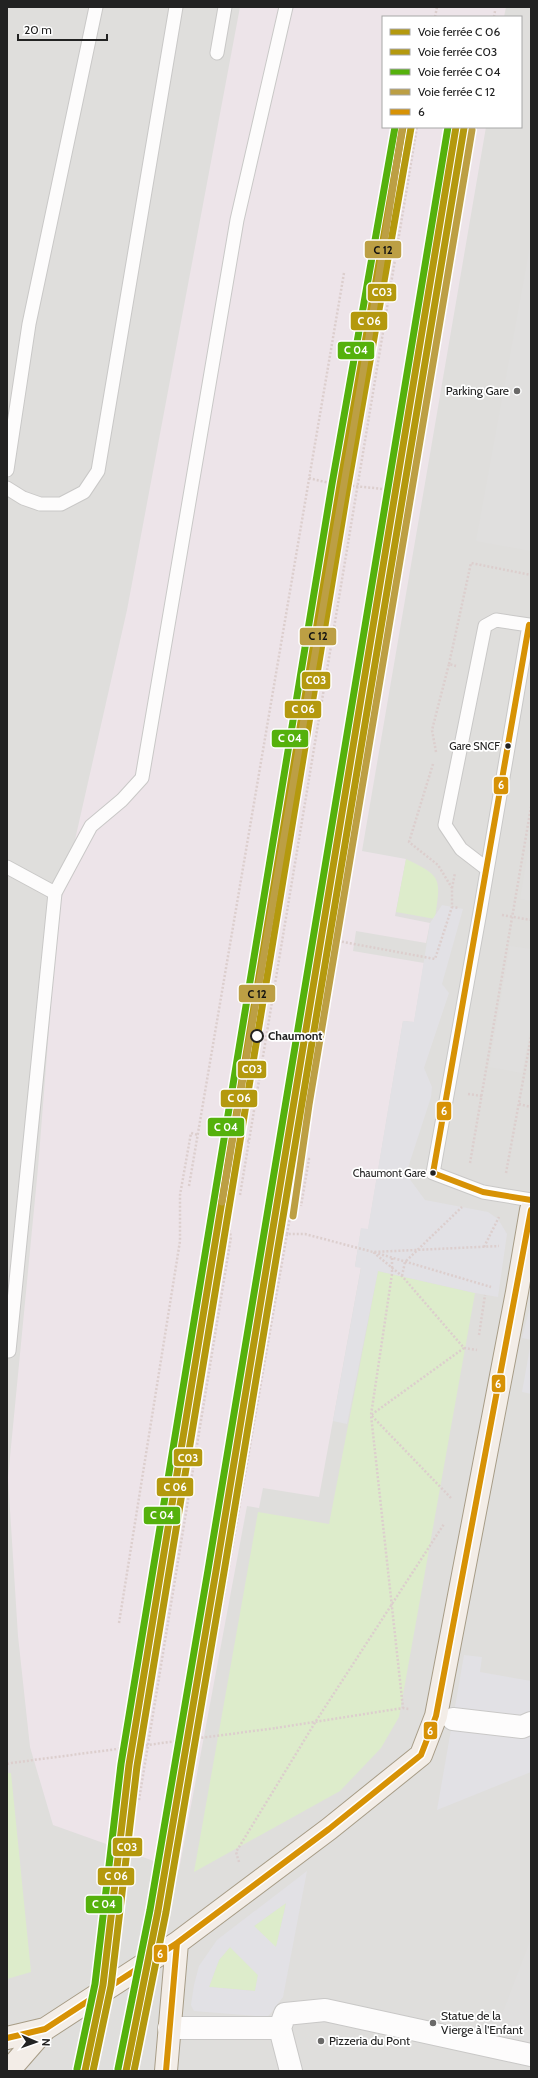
<svg xmlns="http://www.w3.org/2000/svg" width="538" height="2078" viewBox="0 0 538 2078" font-family="Cabin,sans-serif">
<style>
.residential{fill:#dfdedc;fill-rule:evenodd}
.industrial{fill:#ede4e9}
.grass{fill:#ddeccb}
.parking{fill:#e0dfde}
.plaza{fill:#e2e1e5;fill-rule:evenodd}
.lines{fill:none;stroke-linecap:round;stroke-linejoin:round}
.lane-casing{stroke:#c9c8c7;stroke-width:15}
.street-casing{stroke:#c9c8c7;stroke-width:24}
.primary-casing{stroke:#a79c86;stroke-width:24}
.path{stroke:#dccecd;stroke-width:2.5;stroke-dasharray:2 2;stroke-linecap:butt}
.lane{stroke:#fdfcfc;stroke-width:13}
.street{stroke:#fdfcfc;stroke-width:22}
.primary{stroke:#f3ede7;stroke-width:22}
.path-bridge{stroke:#dccecd;stroke-width:2.5;stroke-dasharray:2 2;stroke-linecap:butt}
.bus-1-casing{stroke:#fff;stroke-width:9}
.bus-1{stroke:#d79205;stroke-width:6}
.rail-1-casing{stroke:#fff;stroke-width:10}
.rail-2-casing{stroke:#fff;stroke-width:10}
.rail-3-casing{stroke:#fff;stroke-width:10}
.rail-4-casing{stroke:#fff;stroke-width:10}
.rail-1{stroke:#b4990e;stroke-width:7}
.rail-2{stroke:#b4990e;stroke-width:7}
.rail-3{stroke:#55b10c;stroke-width:7}
.rail-4{stroke:#bc9f44;stroke-width:7}
.poi-dot{fill:#6a6968;stroke:#fff;stroke-width:1.5}
.bus-dot{fill:#222;stroke:#fff;stroke-width:1.5}
.stop-dot{fill:#fff;stroke:#222;stroke-width:2}
.labels{text-anchor:middle;stroke-width:3.5;stroke-linejoin:round;paint-order:stroke}
.bus-label{font-size:11px;fill:#222;stroke:#fff;text-anchor:end}
.poi-label{font-size:12px;fill:#222;stroke:#fff;text-anchor:start}
.stop-label{font-size:12px;font-weight:bold;fill:#222;stroke:#fff;text-anchor:start}
.line-badge{stroke:#fff;stroke-width:1.5}
.badge-label{font-size:11px;text-anchor:middle;font-weight:bold;fill:#fff}
.pale-badge-label{font-size:11px;text-anchor:middle;font-weight:bold;fill:#111}
</style>
<rect width="100%" height="100%" fill="#f0eeeb"/>
<!-- residential -->
<path class="residential" d="M7 7H531V2071H7ZM383 17H521V127H383Z"/>
<!-- industrial -->
<path class="industrial" d="M240 7H506L504 17H383V127H486L362 851 406 859 395 916 430 923 426 943 356 931 353 951 424 963 414 1022 403 1021 368 1230 361 1229 355 1266 361 1267 319 1497 263 1488 259 1508 247 1506 179 1870 53 1825 30 1747 18 1636 8 1478 38 1168 58 915 127 610Z"/>
<!-- grass -->
<path class="grass" d="M406 859C444 877 440 879 435 919L396 912Z
M378 1271 475 1293 399 1717 381 1748 340 1791 194 1872 258 1512 329 1524Z
M7 1773H11L31 1972 7 1979Z
M286 1903 276 1948 254 1926Z
M230 1947 258 1975 255 1991 209 1987 219 1960Z"/>
<!-- parking -->
<path class="parking" d="M531 241V551L476 541Z
M531 836V901L520 899Z
M510 946 531 949V1025L522 1073 489 1067Z
M531 1939V2045L495 2033Z"/>
<!-- plaza -->
<path class="plaza" d="M442 905 463 909 442 984 449 993 424 1068 432 1087 431 1097 406 1174 425 1200 488 1212 498 1219 507 1234 498 1297 475 1293 378 1271 347 1424 333 1421 361 1268 355 1267 361 1228 368 1229 403 1021 414 1022 430 923Z
M531 1303V1340L522 1338Z
M531 1342V1394L522 1392Z
M464 1655 482 1657 480 1672 531 1681V1772L437 1810Z
M307 1871 283 1997 271 2013 267 2017 194 2011 191 2005 194 1985 199 1966 217 1940ZM286 1903V1904L276 1947 254 1926ZM230 1947 258 1975 255 1991 209 1987 219 1960Z"/>
<g class="lines">
<defs>
<path id="lane" d="M217 53 225 7
M7 470 29 324 96 7
M7 488 23 498 40 504H61L84 492 98 471 176 7
M531 626 529 625 480 912 433 1173 483 1192 531 1200
M7 867 55 893
M487 869 461 849 445 825 485 626 496 620 529 625
M9 1351 55 893 91 826 122 800 142 778 237 220 286 7"/>
<path id="street" d="M453 1719 522 1727 531 1723
M169 2028H280
M291 2071 280 2028 285 2014 325 2010 531 2055"/>
<path id="primary" d="M7 2038 45 2029
M11 2068 45 2029 177 1943 329 1829 421 1755 436 1716 517 1292 531 1210
M166 2071 177 1943"/>
</defs>
<!-- lane casing -->
<use href="#lane" class="lane-casing"/>
<!-- street casing -->
<use href="#street" class="street-casing"/>
<!-- primary casing -->
<use href="#primary" class="primary-casing"/>
<!-- path -->
<path class="path" d="M435 17 437 7
M494 17 495 11
M309 478C343 488 379 486 413 494
M449 664 471 563 531 575
M436 752 432 730 449 664 456 666
M433 764 409 842 438 865 452 888V907L459 908
M452 888 455 873
M502 915 531 920
M338 941 435 959 452 907
M468 1094 482 1096
M519 1104 531 1107
M300 1158 309 1159 301 1206
M470 1163 531 807
M506 1173 531 1037
M189 1186 344 273
M240 1195 417 127
M287 1234 334 969 475 127
M484 1247 499 1217
M392 1258V1274L371 1415 403 1708
M402 1276 405 1262 462 1207
M479 1335 485 1295
M464 1348 477 1350
M451 1498 371 1415 464 1348 402 1276 373 1252 491 1287
M119 1623 180 1241V1195L191 1133 198 1135
M215 1646 287 1234H305L373 1252 499 1246
M276 1728 403 1708 409 1709
M7 1764 11 1763
M139 1800 231 1237 226 1216 237 1139 249 1141
M239 1862 236 1852 316 1721 444 1524"/>
<!-- lane -->
<use href="#lane" class="lane"/>
<!-- street -->
<use href="#street" class="street"/>
<!-- primary -->
<use href="#primary" class="primary"/>
<!-- path-bridge -->
<path class="path-bridge" d="M11 1763 276 1728"/>
<defs>
<path id="bus-1" d="M531 626 529 625 433 1173 483 1192 531 1200
M7 2038 45 2029 177 1943 329 1829 421 1755 436 1716 531 1210
M166 2071 177 1943"/>
</defs>
<!-- bus-1 casing -->
<use href="#bus-1" class="bus-1-casing"/>
<!-- bus-1 -->
<use href="#bus-1" class="bus-1"/>
<defs>
<path id="rail-1" d="M85 2071 103 1985 129 1765 340 485 403 127
M126 2071 158 1911 216 1571 456 127"/>
<path id="rail-2" d="M93 2071 111 1986 137 1766 348 486 411 128
M134 2071 166 1912 224 1572 464 128"/>
<path id="rail-3" d="M77 2069 95 1984 121 1764 332 484 395 127
M118 2069 150 1910 208 1570 448 127"/>
<path id="rail-4" d="M222 1202 371 325 402 130
M293 1216 309 1105 472 130"/>
</defs>
<!-- rail-1 casing -->
<use href="#rail-1" class="rail-1-casing"/>
<!-- rail-2 casing -->
<use href="#rail-2" class="rail-2-casing"/>
<!-- rail-3 casing -->
<use href="#rail-3" class="rail-3-casing"/>
<!-- rail-4 casing -->
<use href="#rail-4" class="rail-4-casing"/>
<!-- rail-1 -->
<use href="#rail-1" class="rail-1"/>
<!-- rail-2 -->
<use href="#rail-2" class="rail-2"/>
<!-- rail-3 -->
<use href="#rail-3" class="rail-3"/>
<!-- rail-4 -->
<use href="#rail-4" class="rail-4"/>
</g>
<!-- markers -->
<g class="poi-dot">
<circle cx="517" cy="391" r="4"/>
<circle cx="433" cy="2023" r="4"/>
<circle cx="321" cy="2041" r="4"/>
</g>
<g class="bus-dot">
<circle cx="508" cy="746" r="3.5"/>
<circle cx="433" cy="1173" r="3.5"/>
</g>
<circle class="stop-dot" cx="257" cy="1036" r="6"/>
<g class="labels">
<!-- bus labels -->
<g class="bus-label">
<text x="500" y="750">Gare SNCF</text>
<text x="426" y="1177">Chaumont Gare</text>
</g>
<!-- poi labels -->
<g class="poi-label">
<text x="509" y="395" text-anchor="end">Parking Gare</text>
<text x="441" y="2020">Statue de la<tspan x="441" dy="14">Vierge à l'Enfant</tspan></text>
<text x="329" y="2045">Pizzeria du Pont</text>
</g>
<!-- stop labels -->
<g class="stop-label">
<text x="268" y="1040">Chaumont</text>
</g>
</g>
<g class="line-badge">
<rect x="364" y="240" width="38" height="19" rx="4" fill="#bc9f44"/>
<rect x="367" y="283" width="30" height="19" rx="4" fill="#b4990e"/>
<rect x="350" y="311" width="38" height="20" rx="4" fill="#b4990e"/>
<rect x="337" y="341" width="38" height="19" rx="4" fill="#55b10c"/>
<rect x="299" y="627" width="38" height="19" rx="4" fill="#bc9f44"/>
<rect x="301" y="671" width="30" height="19" rx="4" fill="#b4990e"/>
<rect x="284" y="700" width="38" height="19" rx="4" fill="#b4990e"/>
<rect x="271" y="729" width="38" height="19" rx="4" fill="#55b10c"/>
<rect x="493" y="776" width="16" height="19" rx="4" fill="#d79205"/>
<rect x="238" y="984" width="38" height="19" rx="4" fill="#bc9f44"/>
<rect x="237" y="1060" width="30" height="19" rx="4" fill="#b4990e"/>
<rect x="220" y="1089" width="38" height="19" rx="4" fill="#b4990e"/>
<rect x="436" y="1101" width="16" height="20" rx="4" fill="#d79205"/>
<rect x="207" y="1117" width="38" height="20" rx="4" fill="#55b10c"/>
<rect x="491" y="1374" width="15" height="19" rx="4" fill="#d79205"/>
<rect x="173" y="1448" width="30" height="19" rx="4" fill="#b4990e"/>
<rect x="156" y="1477" width="38" height="20" rx="4" fill="#b4990e"/>
<rect x="143" y="1506" width="38" height="19" rx="4" fill="#55b10c"/>
<rect x="423" y="1721" width="15" height="19" rx="4" fill="#d79205"/>
<rect x="112" y="1837" width="31" height="20" rx="4" fill="#b4990e"/>
<rect x="97" y="1867" width="38" height="19" rx="4" fill="#b4990e"/>
<rect x="85" y="1895" width="38" height="19" rx="4" fill="#55b10c"/>
<rect x="153" y="1944" width="15" height="19" rx="4" fill="#d79205"/>
</g>
<g class="badge-label">
<text x="382" y="296">C03</text>
<text x="369" y="325">C 06</text>
<text x="356" y="354">C 04</text>
<text x="316" y="684">C03</text>
<text x="303" y="713">C 06</text>
<text x="290" y="742">C 04</text>
<text x="501" y="789">6</text>
<text x="252" y="1073">C03</text>
<text x="239" y="1102">C 06</text>
<text x="444" y="1115">6</text>
<text x="226" y="1131">C 04</text>
<text x="498" y="1388">6</text>
<text x="188" y="1462">C03</text>
<text x="175" y="1491">C 06</text>
<text x="162" y="1519">C 04</text>
<text x="430" y="1735">6</text>
<text x="127" y="1851">C03</text>
<text x="116" y="1880">C 06</text>
<text x="104" y="1908">C 04</text>
<text x="160" y="1958">6</text>
</g>
<g class="pale-badge-label">
<text x="383" y="254">C 12</text>
<text x="318" y="640">C 12</text>
<text x="257" y="998">C 12</text>
</g>
<!-- border -->
<rect width="538" height="2078" fill="none" stroke="#222222" stroke-width="16"/>
<!-- legend -->
<rect x="382" y="16" width="140" height="112" fill="#ffffff" stroke="#a7a7a7"/>
<rect x="390" y="29" width="20" height="6" fill="#b4990e" stroke="#a7a7a7"/>
<text x="418" y="36" font-size="12" fill="#222222">Voie ferrée C 06</text>
<rect x="390" y="49" width="20" height="6" fill="#b4990e" stroke="#a7a7a7"/>
<text x="418" y="56" font-size="12" fill="#222222">Voie ferrée C03</text>
<rect x="390" y="69" width="20" height="6" fill="#55b10c" stroke="#a7a7a7"/>
<text x="418" y="76" font-size="12" fill="#222222">Voie ferrée C 04</text>
<rect x="390" y="89" width="20" height="6" fill="#bc9f44" stroke="#a7a7a7"/>
<text x="418" y="96" font-size="12" fill="#222222">Voie ferrée C 12</text>
<rect x="390" y="109" width="20" height="6" fill="#d79205" stroke="#a7a7a7"/>
<text x="418" y="116" font-size="12" fill="#222222">6</text>
<!-- north arrow -->
<g transform="translate(36 2042) rotate(92)" stroke="#ffffff" stroke-width="3" paint-order="stroke">
<path d="M0-3L7 15L0 10L-7 15Z" fill="#222222"/>
<text y="-6" font-size="11" font-weight="bold" text-anchor="middle" fill="#222222">N</text>
</g>
<!-- scale -->
<path d="M18 34v6h89v-6" fill="none" stroke="#222222" stroke-width="2"/>
<text x="24" y="34" font-size="12" fill="#222222" stroke="#ffffff" stroke-width="3" paint-order="stroke">20 m</text>
</svg>
